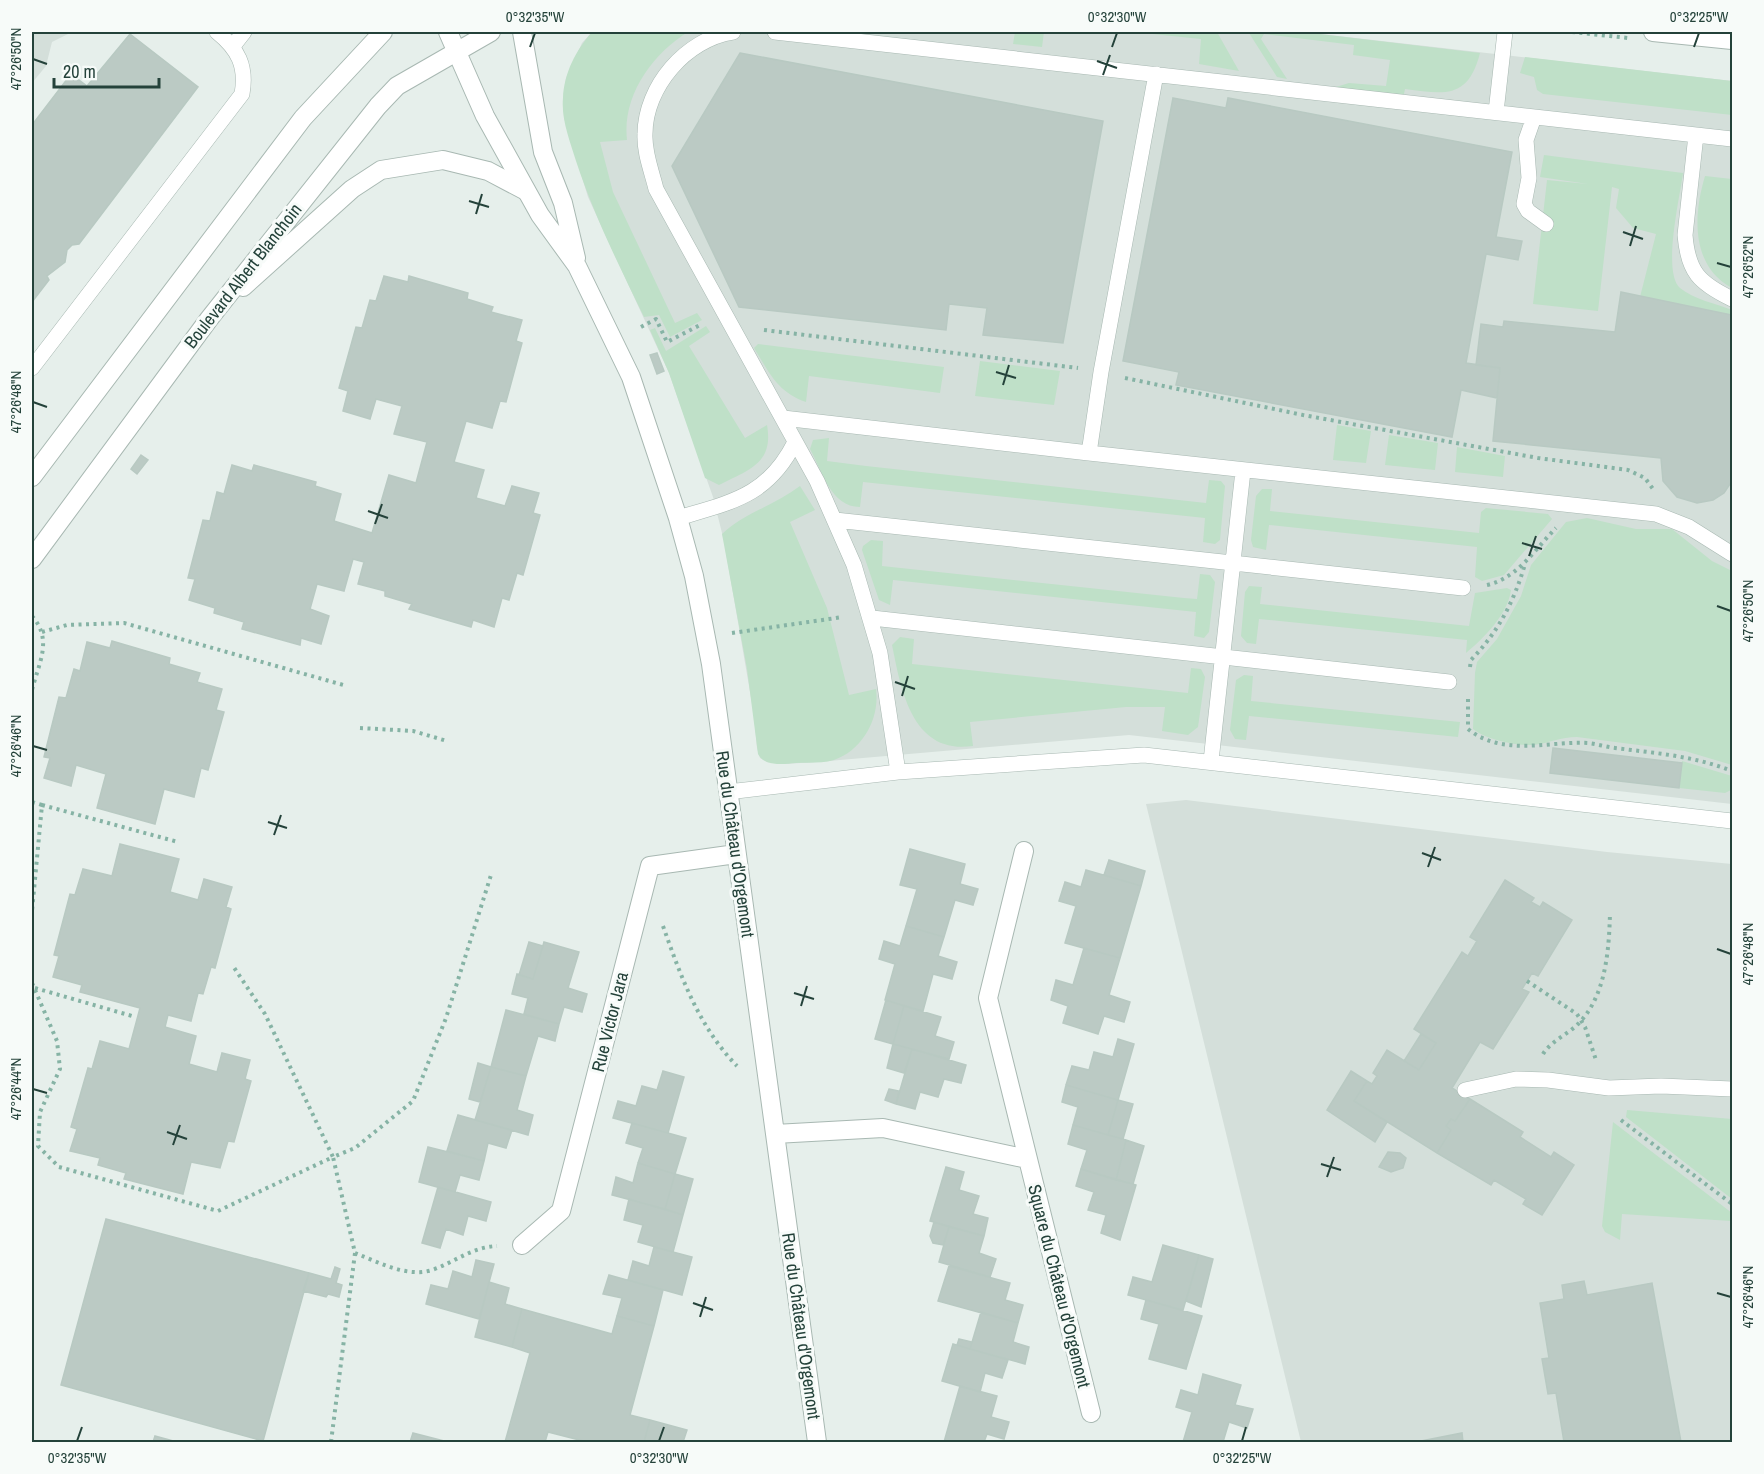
<svg xmlns="http://www.w3.org/2000/svg" width="1764" height="1474" viewBox="0 0 1764 1474" font-family="'Archivo Narrow',sans-serif">
<style>
.built{fill:#d4dfda}
.green{fill:#bfe0c8}
.building{fill:#bbcac4;stroke:#b8c9c2;stroke-width:1.5}
.lines{fill:none;stroke-linecap:round;stroke-linejoin:round}
.service-casing{stroke:#a8b8b2;stroke-width:16}
.minor-casing{stroke:#a8b8b2;stroke-width:20}
.tertiary-casing{stroke:#a8b8b2;stroke-width:20}
.path{stroke:#86b3a5;stroke-width:4;stroke-dasharray:3 4.5;stroke-linecap:butt}
.service{stroke:#fff;stroke-width:15}
.minor{stroke:#fff;stroke-width:18}
.tertiary{stroke:#fff;stroke-width:18}
.ticks{fill:none;stroke:#24423a;stroke-width:2}
.labels{text-anchor:middle;stroke-width:6;stroke-linejoin:round;paint-order:stroke}
.street-label{font-size:18px;fill:#24423a;stroke:#f7fbf9}
.neatline{fill:none;stroke:#24423a;stroke-width:2}
.ticks-label{font-size:15px;text-anchor:middle;fill:#24423a}
</style>
<rect width="100%" height="100%" fill="#e6efeb"/>
<!-- built -->
<path class="built" d="M32 32H72L52 42 46 66 32 83Z
M592 32H1303L1732 81V804L1129 735 817 762 784 764 767 762 760 758 757 748 754 715 724 541 713 497 669 373 588 197 564 118 563 99 566 78 582 43Z
M1186 800 1607 852 1732 864V1442H1301L1146 804Z"/>
<!-- green -->
<path class="green" d="M592 32H688C652 54 622 96 627 140L600 142 613 192 675 323 697 313 702 320 670 337 659 315 644 317C619 266 594 215 576 161 570 141 561 119 563 98 564 73 576 50 592 32Z
M1015 32H1044L1042 47 1013 44Z
M1133 32H1217L1239 71 1199 64 1201 39Z
M1232 32H1303L1480 53C1468 100 1444 94 1405 89L1403 99 1336 87 1349 83 1386 86 1390 60 1353 55 1354 45 1264 34 1261 39 1287 79 1277 77 1249 33Z
M1525 57 1732 81V115L1543 94 1537 90 1534 77 1520 73Z
M1544 155 1683 173C1680 197 1662 272 1680 288 1693 299 1717 304 1732 310V315L1640 297 1656 234 1633 228 1616 208 1619 189 1612 187 1598 311 1533 304 1547 180 1588 184 1540 177Z
M1705 176 1732 179V288C1691 266 1693 216 1705 176Z
M706 326 710 332 689 346 745 438 767 425C774 464 748 470 719 485L705 478 669 373 650 330 655 328 666 351Z
M758 344 944 367 940 393 809 376 806 402C777 392 769 372 754 348Z
M980 361 1060 371 1054 405 975 396Z
M1337 425 1371 431 1366 463 1333 460Z
M1389 435 1438 443 1435 470 1385 465Z
M829 438 827 461 866 466 1206 503 1209 480 1221 481 1225 486 1220 540 1215 544 1203 542 1205 518 863 482 860 507C831 507 822 471 810 449L813 440Z
M1457 447 1505 456 1503 477 1455 472Z
M800 486 815 510 790 522 827 608 849 695 876 689C880 718 863 750 834 760 822 764 808 762 796 763 783 764 765 767 758 754L747 669 722 534C744 513 775 505 800 486Z
M1262 489H1272L1270 511 1479 533 1481 512 1486 508 1548 514 1552 519 1504 575 1482 581 1475 577 1477 547 1269 525 1266 550 1253 547 1251 540 1256 496Z
M1587 518 1636 529H1672L1712 561 1732 571V765L1685 751 1577 737C1561 737 1549 743 1534 745 1516 746 1487 740 1473 729L1475 673 1477 662 1497 639 1521 596 1531 565 1566 522Z
M871 540 883 541 882 566 1184 598 1197 599 1200 574 1210 575 1215 582 1209 632 1204 638 1194 636 1196 612 893 580 890 605 879 600 862 550 863 546Z
M1249 586 1262 587 1260 604 1469 626 1475 593 1507 588 1511 590C1508 614 1484 638 1466 653L1467 640 1259 619 1256 644 1247 643 1241 636 1245 592Z
M900 637 914 639 912 664 1188 693 1191 668 1201 669 1205 677 1198 727 1188 735 1162 731 1165 707H1126L970 722 973 746C911 755 901 688 892 645Z
M1244 675 1253 676 1251 701 1460 722 1458 737 1249 716 1246 740 1235 739 1230 730 1236 680Z
M1682 761 1732 776 1731 790 1725 793 1679 788Z
M1627 1110 1732 1119V1199L1626 1117Z
M1613 1122 1732 1213 1731 1221 1622 1214 1620 1240 1605 1232 1602 1226Z"/>
<!-- building -->
<path class="building" d="M130 34 198 87 79 244 72 245 67 250 65 262 47 276 49 280 32 302V125L71 74 87 86Z
M740 53 1103 121 1063 343 983 335 987 308 949 304 946 330 739 307 672 166Z
M1173 98 1226 108 1228 98 1512 152 1496 237 1522 241 1518 260 1486 254 1466 363 1500 368 1497 398 1461 390 1452 437 1176 385 1179 372 1123 361Z
M384 276 408 282 409 276 468 293 467 299 493 307 491 312 522 320 516 341 522 343 506 402 500 401 492 428 466 421 454 462 484 470 476 498 505 506 512 486 539 493 533 513 540 515 523 575 517 573 509 600 502 598 494 627 473 620 471 627 409 609 412 604 385 596V591L358 584 364 562 353 559 344 591 317 584 310 609 329 616 321 644 301 638 300 645 242 629 244 622 214 613 215 608 189 600 195 579 188 578 203 520 210 521 217 492 224 494 232 465 252 471 254 465 316 482 315 486 341 494 334 521 372 533 389 475 416 483 427 442 394 434 402 406 376 399 370 419 343 411 348 391 339 388 356 327 362 328 370 300 376 301Z
M1621 292 1732 315V481L1724 493 1713 500 1697 503 1677 497 1663 481 1661 458 1493 441 1500 368 1476 365 1481 324 1503 327 1504 321 1615 332Z
M657 353 664 371 657 374 650 355Z
M141 455 148 460 137 474 131 469Z
M112 641 170 658 169 664 200 673 197 682 222 689 216 710 224 712 208 770 201 768 194 797 164 789 155 824 97 808 106 774 76 765 71 786 44 778 50 758 44 757 59 697 66 698 74 669 80 671 87 642 110 648Z
M1553 748 1682 763 1679 788 1550 773Z
M120 844 179 859 170 892 198 900 204 879 232 887 226 907 231 909 215 968 211 967 203 994 198 993 191 1021 168 1015 165 1027 196 1036 189 1064 217 1072 222 1053 250 1060 245 1079 251 1081 234 1142 228 1141 220 1168 191 1162 183 1194 124 1179 126 1173 98 1165 100 1158 70 1151 77 1129 71 1127 88 1068 92 1069 100 1041 129 1049 140 1008 80 992 82 985 53 977 59 956 54 955 70 894 75 895 83 869 112 876Z
M910 849 965 864 960 884 978 889 973 905 955 900 944 937 906 926 917 889 900 885Z
M1109 860 1145 871 1141 886 1104 875Z
M1086 870 1141 886 1120 958 1065 943 1076 906 1059 901 1065 882 1081 887Z
M1505 880 1534 898 1531 902 1540 907 1543 902 1572 920 1538 976 1532 973 1522 989 1529 992 1493 1049 1480 1042 1452 1088 1470 1099 1455 1121 1451 1119 1446 1126 1451 1130 1437 1153 1354 1101 1367 1081 1372 1084 1377 1076 1373 1073 1387 1050 1419 1070 1436 1043 1414 1029 1462 952 1468 956 1477 941 1470 937Z
M906 926 944 937 938 956 957 962 952 979 933 974 923 1011 885 1000 895 964 879 959 884 941 900 946Z
M529 942 543 946 533 979 519 975Z
M544 942 579 952 568 988 587 994 582 1012 564 1007 559 1024 524 1014 528 998 512 994 517 974 533 979Z
M1084 948 1120 958 1109 995 1130 1002 1124 1022 1104 1016 1098 1034 1063 1023 1068 1006 1051 1000 1056 980 1073 985Z
M886 1000 904 1006 893 1044 875 1039Z
M904 1006 941 1017 935 1036 954 1042 949 1059 893 1044Z
M506 1010 559 1024 555 1041 538 1036 526 1076 491 1067Z
M1421 1034 1436 1043 1419 1070 1404 1061Z
M1118 1039 1134 1044 1118 1100 1066 1085 1072 1066 1089 1070 1094 1052 1113 1057Z
M893 1044 912 1049 904 1073 887 1068Z
M912 1049 966 1065 961 1083 944 1079 938 1097 920 1092 915 1109 896 1104Z
M478 1063 491 1067 480 1102 469 1099Z
M491 1067 526 1076 517 1110 533 1115 528 1135 475 1120Z
M663 1071 684 1077 668 1133 613 1118 618 1101 636 1106 642 1086 657 1090Z
M1351 1071 1367 1081 1354 1101 1387 1122 1375 1142 1327 1110Z
M1066 1085 1118 1100 1108 1135 1073 1125 1078 1107 1062 1102Z
M889 1089 899 1091 896 1104 885 1100Z
M1470 1099 1523 1132 1520 1137 1551 1157 1554 1152 1574 1165 1542 1215 1523 1204 1526 1199 1494 1180 1491 1185 1437 1153 1451 1130 1446 1126 1451 1119 1455 1121Z
M1118 1100 1133 1104 1123 1139 1108 1135Z
M458 1115 512 1130 506 1148 488 1143 484 1161 447 1151Z
M632 1123 686 1138 675 1174 638 1163 643 1148 626 1143Z
M1073 1125 1126 1140 1116 1180 1081 1169 1087 1150 1068 1144Z
M1126 1140 1144 1146 1133 1184 1116 1180Z
M428 1147 484 1161 479 1180 460 1175 455 1192 419 1182Z
M1388 1152 1400 1153 1406 1158 1403 1168 1391 1172 1379 1167Z
M638 1163 675 1174 665 1209 612 1195 616 1177 633 1183Z
M946 1167 964 1172 959 1190 979 1196 973 1214 988 1218 984 1236 930 1221Z
M1081 1169 1136 1185 1120 1240 1101 1233 1106 1215 1088 1210 1094 1192 1076 1186Z
M675 1174 693 1179 683 1215 665 1209Z
M438 1187 491 1202 486 1221 468 1216 463 1235 446 1229 440 1248 422 1243Z
M629 1199 683 1215 673 1252 638 1242 643 1225 624 1220Z
M106 1219 309 1273 263 1441 61 1385Z
M934 1222 949 1227 943 1245 933 1243 930 1236Z
M949 1227 984 1236 979 1253 996 1259 990 1277 939 1262Z
M1163 1245 1199 1255 1183 1310 1128 1295 1133 1277 1152 1282Z
M654 1247 692 1257 682 1295 628 1280 633 1261 649 1266Z
M1199 1255 1213 1259 1201 1307 1186 1301Z
M476 1260 494 1264 479 1319 426 1304 431 1285 448 1289 453 1271 472 1277Z
M949 1266 1010 1283 1005 1300 1023 1305 1018 1323 938 1301Z
M335 1267 340 1269 336 1283 342 1285 339 1297 328 1294 326 1297 303 1291 309 1273 331 1279Z
M609 1275 663 1290 654 1326 617 1316 622 1298 603 1294Z
M1584 1281 1587 1295 1652 1283 1681 1442H1564L1556 1393 1548 1394 1542 1359 1549 1358 1540 1303 1564 1299 1562 1285Z
M489 1282 509 1288 505 1304 522 1309 512 1347 475 1337Z
M1146 1300 1202 1316 1186 1369 1149 1359 1159 1324 1141 1319Z
M522 1309 612 1334 617 1316 654 1326 630 1415 650 1420 644 1442H587L548 1432 545 1442H505L530 1353 512 1347Z
M981 1312 1018 1323 1013 1342 1029 1347 1025 1364 970 1349Z
M959 1339 972 1342 970 1349 957 1345Z
M953 1344 1008 1360 1002 1378 985 1373 980 1392 942 1381Z
M1203 1374 1241 1385 1235 1405 1253 1409 1247 1428 1229 1422 1223 1442H1183L1192 1412 1176 1407 1181 1390 1198 1395Z
M960 1386 997 1396 991 1417 1009 1422 1004 1439 987 1434 984 1442H944Z
M650 1420 687 1430 683 1442H644Z
M413 1433 448 1442H410Z
M1462 1433 1463 1442H1416Z
M155 1436 177 1442H153Z"/>
<g class="lines">
<defs>
<path id="service" d="M733 32C686 39 645 87 645 134 644 153 652 172 656 189L817 481 854 565 880 653 898 772
M775 32 1732 139
M233 46 244 32
M1496 112 1505 32
M1534 117 1526 140 1529 178 1524 204 1528 211 1546 224
M1696 135 1685 235C1688 272 1699 283 1732 299
M32 368 242 94C247 66 238 49 217 32
M783 418 1089 453 1101 372 1156 74
M1089 453 1656 514 1689 527 1732 554
M678 518C732 502 768 496 795 442
M835 520 1463 588
M872 618 1449 682
M1211 761 1243 471
M728 792 898 772 1144 755 1732 821
M1465 1090 1516 1079 1548 1080 1609 1088 1661 1086 1732 1089"/>
<path id="minor" d="M448 32 485 116 540 215 577 266 631 377 678 518 694 576 711 664 817 1442
M522 32 543 152 563 203 576 258
M1024 851 988 998 1091 1413
M775 1134 883 1128 1027 1159
M522 1245 561 1211 650 866 736 854"/>
<path id="tertiary" d="M1653 32 1732 40
M243 287 352 189 381 170 443 160 488 171 526 191
M32 477 303 118 383 32
M32 559 209 319 378 106 397 86 491 32"/>
</defs>
<!-- service casing -->
<use href="#service" class="service-casing"/>
<!-- minor casing -->
<use href="#minor" class="minor-casing"/>
<!-- tertiary casing -->
<use href="#tertiary" class="tertiary-casing"/>
<!-- path -->
<path class="path" d="M1572 32 1628 38
M641 327 656 319 667 342 702 324
M764 330 1078 368
M1125 378 1303 415 1538 458 1628 470 1645 478 1653 489
M1487 585C1518 578 1535 549 1556 528
M32 616C53 640 39 662 32 690
M42 632 67 625 124 623 347 686
M732 633 843 617
M1470 667 1471 660C1498 632 1514 602 1525 564
M1468 699V729C1503 757 1547 741 1588 743 1597 744 1606 747 1615 748 1655 753 1694 756 1732 771
M360 728 413 731 447 741
M32 802 42 805 32 911
M42 805 178 842
M663 926C681 977 699 1027 737 1066
M1527 981 1577 1014 1585 1027 1596 1060
M32 983 57 1041 60 1069 40 1112 38 1146 59 1167 218 1211 333 1157 265 1014 233 966
M35 988 132 1016
M1543 1054C1551 1041 1567 1035 1578 1024 1606 996 1609 950 1610 913
M1621 1120 1732 1204
M355 1253C378 1262 407 1278 432 1270 455 1262 472 1247 497 1246
M331 1442 355 1253 333 1157 355 1148 413 1101 446 1018 491 875"/>
<!-- service -->
<use href="#service" class="service"/>
<!-- minor -->
<use href="#minor" class="minor"/>
<!-- tertiary -->
<use href="#tertiary" class="tertiary"/>
</g>
<!-- ticks -->
<path class="ticks" d="M530 47 535 33M1112 47 1117 33M1694 47 1699 33M33 59 47 64M1097 61 1117 68M1103 75 1110 55M469 201 489 207M476 214 482 194M1623 232 1643 239M1630 246 1636 226M1717 263 1731 267M996 372 1016 378M1003 385 1009 365M33 402 47 407M368 511 388 518M375 524 382 504M1522 543 1542 549M1529 556 1536 536M1717 606 1731 611M895 682 915 689M902 696 908 676M33 746 47 750M268 822 287 828M274 835 281 815M1422 853 1441 860M1428 867 1435 847M1717 949 1731 954M794 993 814 999M801 1006 807 986M33 1089 47 1093M167 1132 187 1139M173 1145 180 1125M1321 1164 1341 1170M1327 1177 1334 1157M1717 1293 1731 1297M693 1303 713 1310M700 1317 706 1297M77 1441 82 1427M659 1441 664 1427M1242 1441 1246 1427"/>
<g class="labels">
<!-- street labels -->
<g class="street-label">
<text transform="translate(243 276) rotate(-52)" y="6">Boulevard Albert Blanchoin</text>
<text transform="translate(735 844) rotate(82)" y="6">Rue du Château d'Orgemont</text>
<text transform="translate(610 1022) rotate(-76)" y="6">Rue Victor Jara</text>
<text transform="translate(1059 1286) rotate(76)" y="6">Square du Château d'Orgemont</text>
<text transform="translate(801 1326) rotate(82)" y="6">Rue du Château d'Orgemont</text>
</g>
</g>
<!-- border -->
<rect width="1764" height="1474" fill="none" stroke="#f7fbf9" stroke-width="66"/>
<!-- scale -->
<path d="M54 78v9h105v-9" fill="none" stroke="#24423a" stroke-width="3"/>
<text x="63" y="78" font-size="18" fill="#24423a" stroke="#f7fbf9" stroke-width="4.5" paint-order="stroke">20 m</text>
<rect x="33" y="33" width="1698" height="1408" class="neatline"/>
<g class="ticks-label">
<text x="535" y="22">0°32'35"W</text>
<text x="1117" y="22">0°32'30"W</text>
<text x="1699" y="22">0°32'25"W</text>
<text transform="translate(16 59) rotate(-90)" y="5">47°26'50"N</text>
<text transform="translate(1748 267) rotate(-90)" y="5">47°26'52"N</text>
<text transform="translate(16 402) rotate(-90)" y="5">47°26'48"N</text>
<text transform="translate(1748 611) rotate(-90)" y="5">47°26'50"N</text>
<text transform="translate(16 746) rotate(-90)" y="5">47°26'46"N</text>
<text transform="translate(1748 954) rotate(-90)" y="5">47°26'48"N</text>
<text transform="translate(16 1089) rotate(-90)" y="5">47°26'44"N</text>
<text transform="translate(1748 1297) rotate(-90)" y="5">47°26'46"N</text>
<text x="77" y="1463">0°32'35"W</text>
<text x="659" y="1463">0°32'30"W</text>
<text x="1242" y="1463">0°32'25"W</text>
</g>
</svg>
